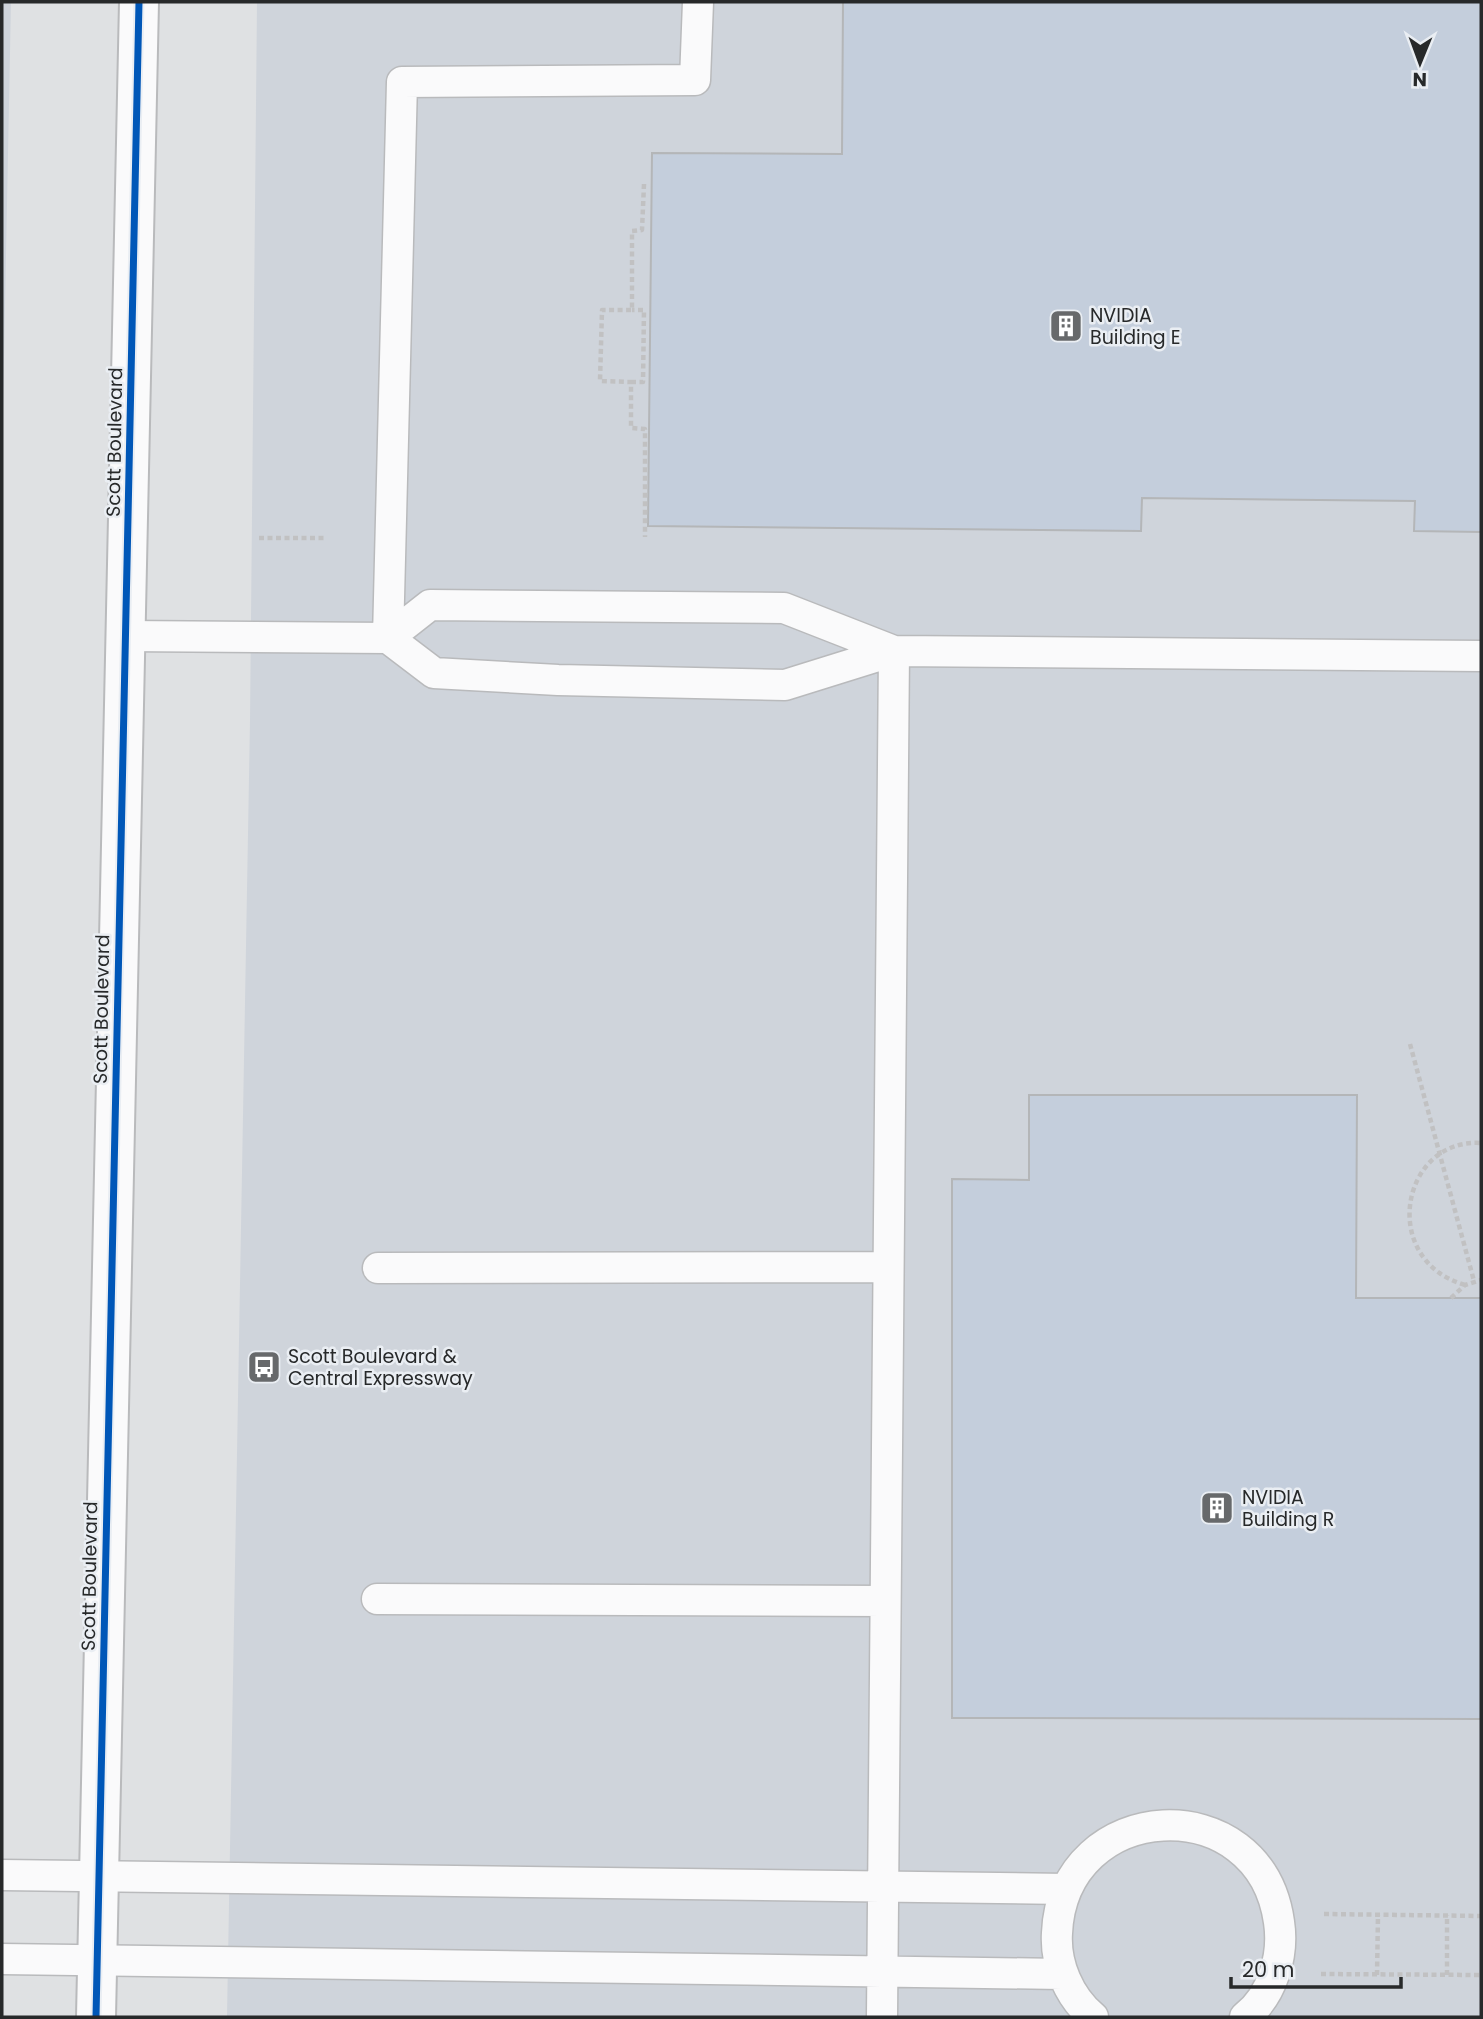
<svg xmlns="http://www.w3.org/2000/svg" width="1483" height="2019" viewBox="0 0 1483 2019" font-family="Poppins,sans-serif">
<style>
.built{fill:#cfd4db}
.building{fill:#c4cedc;stroke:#b4b6b8;stroke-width:2}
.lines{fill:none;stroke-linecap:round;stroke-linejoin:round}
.lane-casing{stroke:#b9babc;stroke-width:33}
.secondary-casing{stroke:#b9babc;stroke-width:42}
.path{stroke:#c1c1c2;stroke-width:4.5;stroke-dasharray:5 3.5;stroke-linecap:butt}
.lane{stroke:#fafafb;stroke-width:30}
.secondary{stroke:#fafafb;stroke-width:38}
.cycleway-casing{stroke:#eaeef3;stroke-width:11}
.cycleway{stroke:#0057b8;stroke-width:7}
.labels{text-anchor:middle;stroke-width:5;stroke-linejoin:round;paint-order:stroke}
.poi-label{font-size:19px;fill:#27292a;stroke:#eaeef3;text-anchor:start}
.street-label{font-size:19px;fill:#27292a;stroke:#eaeef3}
</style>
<rect width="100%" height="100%" fill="#dfe1e3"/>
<!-- built -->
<path class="built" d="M2 2H11L2 459Z
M257 2H1481V2017H227L250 721Z"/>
<!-- building -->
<path class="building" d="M843 2H1481V532L1414 531 1415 501 1142 498 1141 531 648 526 652 153 842 154Z
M1029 1095H1357L1356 1298H1481V1719L952 1718V1179L1029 1180Z"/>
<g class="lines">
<defs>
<path id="lane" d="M125 636 388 638 434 673 558 680 785 685 894 651 1481 656
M388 638 402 82 695 80 698 2
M388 638 430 605 784 608 894 651
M378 1268 888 1267
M377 1599 885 1601
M2 1875 1066 1889
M2 1959 1062 1974
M882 2017 894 651
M1093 2017C1069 1997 1055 1964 1057 1933 1063 1797 1260 1786 1279 1922 1284 1955 1273 1995 1245 2017"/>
<path id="secondary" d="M96 2017 139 2"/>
</defs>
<!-- lane casing -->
<use href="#lane" class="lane-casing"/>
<!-- secondary casing -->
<use href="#secondary" class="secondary-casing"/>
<!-- path -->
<path class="path" d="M644 184 642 230 632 231V310H602L600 381 631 382V428L645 429V537
M631 382H643L644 310H632
M259 538H324
M1410 1044 1474 1281
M1465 1285C1378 1260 1401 1138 1481 1143
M1451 1298 1465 1285 1481 1280
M1324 1914 1481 1916
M1321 1974 1481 1975
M1377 1975 1378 1915
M1447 1975V1915"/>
<!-- lane -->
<use href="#lane" class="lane"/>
<!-- secondary -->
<use href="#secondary" class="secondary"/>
<defs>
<path id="cycleway" d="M96 2017 139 2"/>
</defs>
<!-- cycleway casing -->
<use href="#cycleway" class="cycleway-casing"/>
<!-- cycleway -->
<use href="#cycleway" class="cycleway"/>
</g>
<!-- icons -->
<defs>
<symbol id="building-square" viewBox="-11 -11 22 22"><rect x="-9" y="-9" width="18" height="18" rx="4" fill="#67696b" stroke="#eaeef3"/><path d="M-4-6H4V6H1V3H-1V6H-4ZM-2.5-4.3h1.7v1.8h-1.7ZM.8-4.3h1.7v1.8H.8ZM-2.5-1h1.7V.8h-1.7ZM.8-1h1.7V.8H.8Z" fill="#fff"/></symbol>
<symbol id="bus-square" viewBox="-11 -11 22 22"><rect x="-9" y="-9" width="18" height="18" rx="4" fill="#67696b" stroke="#eaeef3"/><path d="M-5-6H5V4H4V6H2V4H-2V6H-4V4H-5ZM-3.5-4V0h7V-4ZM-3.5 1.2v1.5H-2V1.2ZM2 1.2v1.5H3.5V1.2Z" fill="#fff"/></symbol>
</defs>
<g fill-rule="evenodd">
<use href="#building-square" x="1047" y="307" width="38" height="38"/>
<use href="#bus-square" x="245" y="1348" width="38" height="38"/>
<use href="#building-square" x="1198" y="1489" width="38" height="38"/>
</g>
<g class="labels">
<!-- poi labels -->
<g class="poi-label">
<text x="1090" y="322">NVIDIA<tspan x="1090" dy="22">Building E</tspan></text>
<text x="288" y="1363">Scott Boulevard &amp;<tspan x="288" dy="22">Central Expressway</tspan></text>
<text x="1242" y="1504">NVIDIA<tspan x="1242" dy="22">Building R</tspan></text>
</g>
<!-- street labels -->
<g class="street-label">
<text transform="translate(114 442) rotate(-89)" y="7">Scott Boulevard</text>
<text transform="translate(101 1009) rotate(-89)" y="7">Scott Boulevard</text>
<text transform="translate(89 1576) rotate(-89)" y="7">Scott Boulevard</text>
</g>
</g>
<!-- border -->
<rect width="1483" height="2019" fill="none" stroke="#27292a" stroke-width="7"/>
<!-- north arrow -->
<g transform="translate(1420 63) rotate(181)" stroke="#eaeef3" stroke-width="5" paint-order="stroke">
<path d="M0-5L12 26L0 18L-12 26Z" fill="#27292a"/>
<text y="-10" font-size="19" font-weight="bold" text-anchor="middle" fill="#27292a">N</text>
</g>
<!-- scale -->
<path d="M1231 1977v10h170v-10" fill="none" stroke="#27292a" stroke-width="3.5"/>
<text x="1242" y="1977" font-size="21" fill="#27292a" stroke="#eaeef3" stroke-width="5" paint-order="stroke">20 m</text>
</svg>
